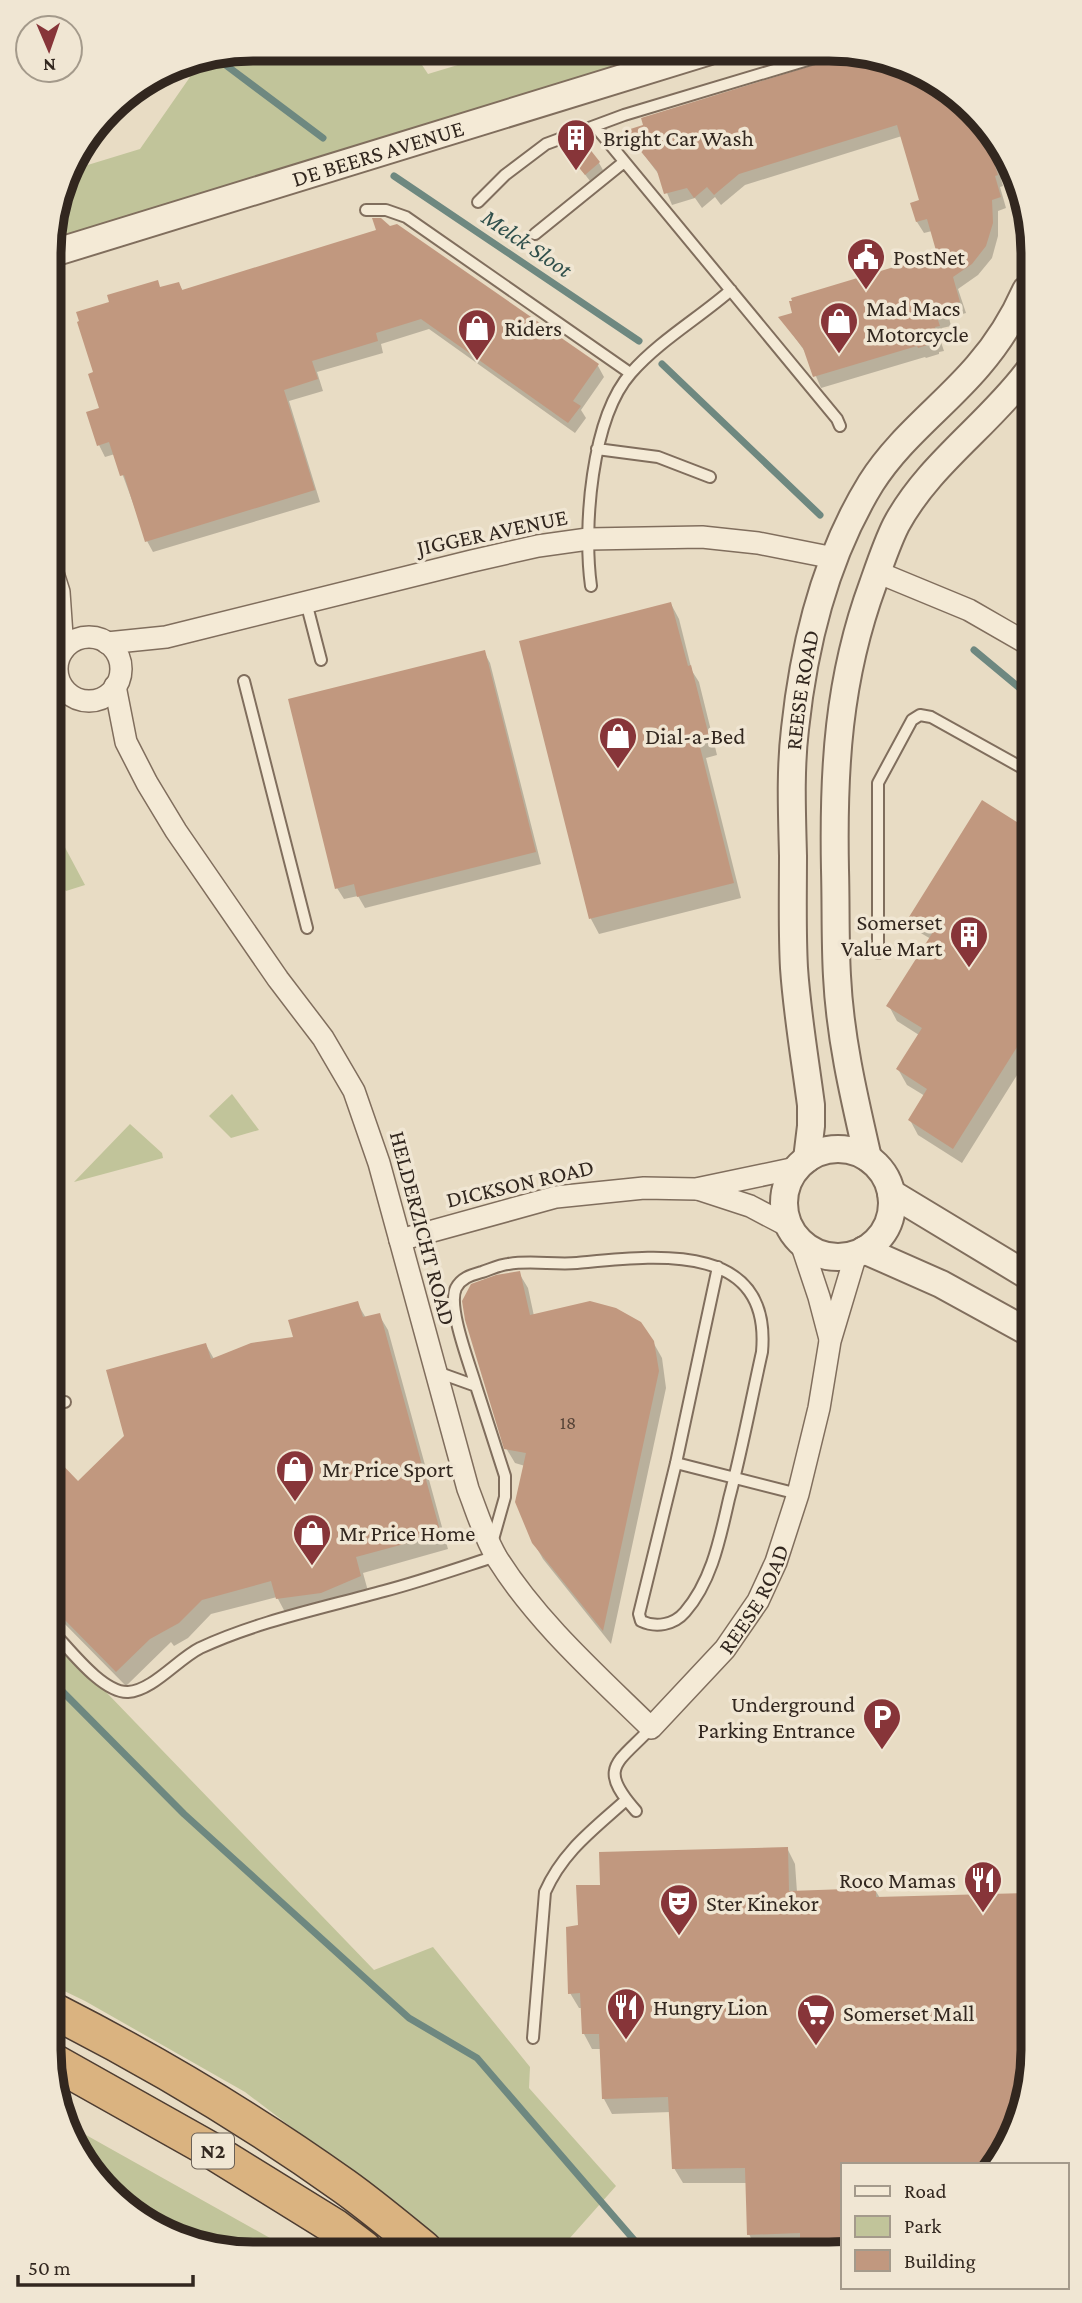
<svg xmlns="http://www.w3.org/2000/svg" width="1082" height="2303" viewBox="0 0 1082 2303" font-family="'Crimson Pro',serif">
<style>
.green{fill:#c1c49a}
.shadow{fill:#0003}
.lines{fill:none;stroke-linecap:round;stroke-linejoin:round}
.stream{stroke:#6e8880;stroke-width:7}
.building{fill:#c1987f}
.service-casing{stroke:#806e5d;stroke-width:14}
.minor-casing{stroke:#806e5d;stroke-width:24}
.tertiary-casing{stroke:#806e5d;stroke-width:30}
.trunk-casing{stroke:#4e3d31;stroke-width:38}
.service{stroke:#f4ead6;stroke-width:10}
.minor{stroke:#f4ead6;stroke-width:21}
.tertiary{stroke:#f4ead6;stroke-width:26}
.trunk{stroke:#dab380;stroke-width:35}
.labels{text-anchor:middle;stroke-width:7;stroke-linejoin:round;paint-order:stroke}
.number-label{font-size:19px;fill:#564337}
.shield{fill:#f0e6d3;stroke:#6b6055;stroke-width:2}
.shield-label{font-size:21px;font-weight:bold;fill:#32271f}
.poi-label{font-size:23px;fill:#32271f;stroke:#f0e6d3;text-anchor:start}
.street-label{font-size:23px;fill:#32271f;stroke:#f0e6d3}
.water-label{font-size:24px;font-style:italic;fill:#30504c;stroke:#f0e6d3}
.rim{fill:none;stroke:#32271f;stroke-width:9}
</style>
<rect width="100%" height="100%" fill="#e8dcc4"/>
<!-- green -->
<path class="green" d="M253 49 412 50 428 74 504 51 660 52 49 240 68 171 140 149 190 77 174 65Z
M52 823 85 885 66 891 52 875Z
M232 1094 259 1130 231 1138 209 1116Z
M130 1124 162 1153 163 1158 74 1182Z
M54 1638 374 1970 433 1947 530 2067 529 2088 616 2186 561 2248 451 2249 245 2092 85 2001 56 1987Z
M70 2126 277 2242 285 2250H214L118 2203Z"/>
<!-- shadow -->
<path class="shadow" d="M860 53H868L964 100 1002 161 1001 179 1003 186 1000 187 1006 208 998 211V236L992 258 978 275 958 289 966 313 949 318 951 326 942 328 945 337 940 339 944 351 939 352V354L926 358 925 357 821 388 806 353 781 318 939 255 932 231 924 233 917 222 912 204 922 201 902 136 745 185 721 205 715 197 702 208 695 198 672 205 660 176 627 132 645 126 643 119Z
M566 150 599 163 603 170 590 181Z
M378 232 598 366 604 377 581 410 586 418 575 433 429 329 381 344 383 353 317 372 323 391 289 401 320 502 153 552 147 541 115 454 105 457 99 445 101 409 95 374 161 289 179 284 183 291Z
M671 604 679 619 692 671 699 682 717 755 706 758 741 898 599 934 591 919 521 642Z
M484 652 490 663 541 864 365 908 358 896 344 899 337 888Z
M983 803 1028 831 1029 1056 962 1163 918 1135 910 1120 925 1096 907 1085 898 1069 919 1035 897 1021 889 1006 931 939 919 932 911 917Z
M519 1273 528 1288 534 1316 653 1342 662 1358 666 1388 611 1644 543 1559 534 1543 525 1466 515 1463 506 1448Z
M357 1303 366 1318 379 1315 388 1330 448 1549 363 1573 368 1591 286 1614 277 1597 211 1614 188 1638 174 1646 171 1642 126 1686 54 1613V1456L78 1484 126 1436 206 1345 214 1359 295 1338Z
M787 1848 795 1864 797 1892 875 1890 880 1898 842 2165V2247L756 2248 749 2234 747 2183H683L674 2168 671 2112 612 2114 604 2099 601 2049H592L584 2034 582 2008H579L570 1993 580 1927 602 1887Z"/>
<g class="lines">
<!-- stream -->
<path class="stream" d="M215 57 323 138
M394 176 639 341
M662 364 820 515
M974 650 1028 695
M55 1684 184 1814 409 2018 477 2058 641 2248"/>
</g>
<!-- building -->
<path class="building" d="M853 53H868L964 100 996 152 995 166 998 175 995 176 1001 197 992 200 993 223 986 246 972 264 953 277 960 302 943 307 946 314 937 317 940 326 935 327 939 339 934 341V343L918 348 917 346 813 377 803 348 778 317 792 313 789 301H792L791 298 937 254 927 219 916 222 910 203 919 200 897 125 739 174 714 195 707 187 694 198 687 188 664 194 657 171 624 131 643 125 641 118Z
M585 143 600 162 585 175 564 149Z
M372 218H381L390 226 397 224 599 364 573 401 581 406 568 423 421 319 376 333 378 341 312 361 318 379 284 390 315 490 145 542 124 475 120 476 109 442 97 446 86 412 99 408 88 374 93 372 77 322 79 321 76 312 109 302 107 295 158 280 160 287 179 282 182 290 376 230Z
M671 602 688 666 691 665 710 740 699 743 734 883 589 919 519 641Z
M485 650 536 852 357 897 354 884 335 889 288 699Z
M982 800 1028 829 1029 1028 953 1149 908 1120 927 1089 896 1069 922 1028 886 1006 933 932 909 917Z
M520 1271 530 1315 590 1301 616 1308 641 1322 654 1341 659 1371 603 1631 532 1543 515 1502 526 1453 504 1449 465 1320 462 1301 471 1284 496 1275Z
M358 1301 363 1317 380 1313 441 1534 356 1557 361 1576 321 1593 276 1599 271 1581 202 1600 179 1623 150 1639 116 1672 54 1609V1456L78 1481 124 1436 106 1370 206 1343 211 1359 251 1343 293 1337 288 1320Z
M788 1847 789 1891 876 1888V1897L1032 1893 1033 2064 1018 2128 995 2165H842V2247H800V2233L747 2235 745 2168 672 2169 668 2097 602 2099 599 2034H582L580 1993 568 1994 566 1927 578 1925 576 1885H600L599 1852Z"/>
<g class="lines">
<defs>
<path id="service" d="M595 126 837 419 840 426
M478 202 505 175 546 144 624 115 831 53
M366 210H386L406 217 630 373
M535 234 624 162
M597 449 658 457 710 477
M591 586C583 528 591 418 631 373 659 341 699 318 731 290
M306 602 321 660
M244 681 307 928
M878 953V783L912 720 920 715 931 717 1028 771
M437 1372 476 1386 505 1476V1497L492 1543
M476 1386C470 1365 447 1307 456 1288 462 1277 472 1275 482 1272 491 1269 499 1265 508 1264 531 1260 554 1265 577 1263 652 1256 772 1239 762 1352 751 1401 742 1450 729 1499 720 1538 712 1581 685 1612 674 1625 656 1628 641 1621L639 1614 676 1463 718 1267
M54 1402H65
M676 1463 798 1494
M54 1633C71 1651 103 1693 128 1692 152 1691 178 1659 200 1648 258 1621 323 1608 384 1591 422 1581 459 1568 496 1556
M636 1811C597 1767 617 1764 651 1728
M533 2038 545 1892C563 1851 594 1829 626 1800"/>
<g id="minor">
<path d="M51 567 59 592 63 650"/>
<path d="M877 572 969 610 1028 644"/>
<circle cx="89" cy="669" r="32"/>
<path d="M107 643 166 637 472 561 538 546 588 539 702 537 758 543 834 558"/>
<path id="s1" d="M115 686 126 742 147 783 176 831 278 979 323 1038 354 1091 379 1163 468 1489C477 1512 484 1536 497 1558 537 1622 597 1675 651 1728L725 1649 758 1601 776 1562 798 1494 819 1408 830 1341 856 1254"/>
<path d="M698 1189 750 1206 790 1227"/>
<path d="M400 1240 556 1197 644 1188 696 1189 796 1168"/>
<path d="M800 1240 819 1297 830 1339"/>
</g>
<g id="tertiary">
<path id="s2" d="M50 254 707 52"/>
<circle cx="838" cy="1203" r="54"/>
<path d="M868 1158C854 1097 840 1038 837 976 835 941 836 905 835 870 833 770 838 679 873 584 880 564 887 543 896 525 928 465 986 427 1027 373"/>
<path id="s3" d="M807 1159 811 1126V1105C805 1059 797 1013 794 968 792 931 793 893 793 856 792 814 790 771 795 729 804 644 826 556 871 483 900 437 944 406 978 366 998 343 1014 317 1026 290"/>
<path d="M891 1193 1030 1277"/>
<path d="M864 1250 941 1284 1030 1333"/>
</g>
<path id="trunk" d="M56 2012C156 2063 253 2121 344 2186 372 2206 398 2228 424 2249
M56 2063 209 2149 335 2227 364 2249"/>
</defs>
<!-- service casing -->
<use href="#service" class="service-casing"/>
<!-- minor casing -->
<use href="#minor" class="minor-casing"/>
<!-- tertiary casing -->
<use href="#tertiary" class="tertiary-casing"/>
<!-- trunk casing -->
<use href="#trunk" class="trunk-casing"/>
<!-- service -->
<use href="#service" class="service"/>
<!-- minor -->
<use href="#minor" class="minor"/>
<!-- tertiary -->
<use href="#tertiary" class="tertiary"/>
<!-- trunk -->
<use href="#trunk" class="trunk"/>
</g>
<!-- icons -->
<defs>
<symbol id="building-pin" viewBox="-11 -11 22 30"><path d="M0 17L-7.5 6A9.5 9.5 0 1 1 7.5 6Z" fill="#873539" stroke="#f0e6d3"/><path d="M-4-6H4V6H1V3H-1V6H-4ZM-2.5-4.3h1.7v1.8h-1.7ZM.8-4.3h1.7v1.8H.8ZM-2.5-1h1.7V.8h-1.7ZM.8-1h1.7V.8H.8Z" fill="#fff"/></symbol>
<symbol id="civic-pin" viewBox="-11 -11 22 30"><path d="M0 17L-7.5 6A9.5 9.5 0 1 1 7.5 6Z" fill="#873539" stroke="#f0e6d3"/><path d="M-.6-6.5H3V-4.5H.6V-3L4-1V1h2V6H-6V1h2V-1L-.6-3ZM-1.2 2.5V6h2.4V2.5Z" fill="#fff"/></symbol>
<symbol id="shop-pin" viewBox="-11 -11 22 30"><path d="M0 17L-7.5 6A9.5 9.5 0 1 1 7.5 6Z" fill="#873539" stroke="#f0e6d3"/><path d="M-5-2.5h2.3a2.7 3.5 0 0 1 5.4 0H5L5.5 6h-11ZM-1.5-2.5h3a1.5 2.3 0 0 0-3 0Z" fill="#fff"/></symbol>
<symbol id="parking-pin" viewBox="-11 -11 22 30"><path d="M0 17L-7.5 6A9.5 9.5 0 1 1 7.5 6Z" fill="#873539" stroke="#f0e6d3"/><path d="M-3.5-5.5H1a3.5 3.5 0 0 1 0 7H-1V5.5H-3.5ZM-1-3.4V-.6H.8a1.4 1.4 0 0 0 0-2.8Z" fill="#fff"/></symbol>
<symbol id="restaurant-pin" viewBox="-11 -11 22 30"><path d="M0 17L-7.5 6A9.5 9.5 0 1 1 7.5 6Z" fill="#873539" stroke="#f0e6d3"/><path d="M-5-6h1v4h1v-4h1v4h1v-4h1v5L-1.5 .5V6h-2V.5L-5-1ZM5-6V6H3V1.5H1.5Q1.5-4 5-6Z" fill="#fff"/></symbol>
<symbol id="theatre-pin" viewBox="-11 -11 22 30"><path d="M0 17L-7.5 6A9.5 9.5 0 1 1 7.5 6Z" fill="#873539" stroke="#f0e6d3"/><path d="M-5-5.5Q0-4 5-5.5V0Q5 5 0 6Q-5 5-5 0ZM-3.3-2.5H-1v1.5H-3.3ZM1-2.5H3.3v1.5H1ZM-2.8 1Q0 5.5 2.8 1Z" fill="#fff"/></symbol>
<symbol id="supermarket-pin" viewBox="-11 -11 22 30"><path d="M0 17L-7.5 6A9.5 9.5 0 1 1 7.5 6Z" fill="#873539" stroke="#f0e6d3"/><path d="M-6-5.5h2.5l.6 2H6L4.5 2H-2.5L-4.4-4H-6ZM-1.5 3.2a1.3 1.3 0 1 0 .1 0ZM3 3.2a1.3 1.3 0 1 0 .1 0Z" fill="#fff"/></symbol>
</defs>
<g fill-rule="evenodd">
<use href="#building-pin" x="554" y="116" width="44" height="60"/>
<use href="#civic-pin" x="844" y="235" width="44" height="60"/>
<use href="#shop-pin" x="817" y="299" width="44" height="60"/>
<use href="#shop-pin" x="455" y="306" width="44" height="60"/>
<use href="#shop-pin" x="596" y="714" width="44" height="60"/>
<use href="#building-pin" x="947" y="913" width="44" height="60"/>
<use href="#shop-pin" x="273" y="1447" width="44" height="60"/>
<use href="#shop-pin" x="290" y="1511" width="44" height="60"/>
<use href="#parking-pin" x="860" y="1695" width="44" height="60"/>
<use href="#restaurant-pin" x="961" y="1858" width="44" height="60"/>
<use href="#theatre-pin" x="657" y="1881" width="44" height="60"/>
<use href="#restaurant-pin" x="604" y="1985" width="44" height="60"/>
<use href="#supermarket-pin" x="794" y="1991" width="44" height="60"/>
</g>
<g class="labels">
<!-- number labels -->
<g class="number-label">
<text x="568" y="1429">18</text>
</g>
<!-- shield labels -->
<rect class="shield" x="192" y="2133.5" width="42" height="35" rx="5"/>
<g class="shield-label">
<text x="213" y="2158">N2</text>
</g>
<!-- poi labels -->
<g class="poi-label">
<text x="603" y="146">Bright Car Wash</text>
<text x="893" y="265">PostNet</text>
<text x="866" y="316">Mad Macs<tspan x="866" dy="26">Motorcycle</tspan></text>
<text x="504" y="336">Riders</text>
<text x="645" y="744">Dial-a-Bed</text>
<text x="942" y="930" text-anchor="end">Somerset<tspan x="942" dy="26">Value Mart</tspan></text>
<text x="322" y="1477">Mr Price Sport</text>
<text x="339" y="1541">Mr Price Home</text>
<text x="855" y="1712" text-anchor="end">Underground<tspan x="855" dy="26">Parking Entrance</tspan></text>
<text x="956" y="1888" text-anchor="end">Roco Mamas</text>
<text x="706" y="1911">Ster Kinekor</text>
<text x="653" y="2015">Hungry Lion</text>
<text x="843" y="2021">Somerset Mall</text>
</g>
<!-- street labels -->
<g class="street-label">
<text dy="8" stroke="none"><textPath href="#s2" startOffset="343">DE BEERS AVENUE</textPath></text>
<text transform="translate(492 532) rotate(-12)" y="8">JIGGER AVENUE</text>
<text dy="8" stroke="none"><textPath href="#s3" startOffset="471">REESE ROAD</textPath></text>
<text transform="translate(520 1183) rotate(-13)" y="8">DICKSON ROAD</text>
<text transform="translate(423 1228) rotate(75)" y="8">HELDERZICHT ROAD</text>
<text dy="8" stroke="none"><textPath href="#s1" startOffset="1360">REESE ROAD</textPath></text>
</g>
<!-- water labels -->
<g class="water-label">
<text transform="translate(527 243) rotate(34)" y="8">Melck Sloot</text>
</g>
</g>
<!-- crop -->
<path d="M0 0H1082V2303H0ZM253 61H829A192 192 0 0 1 1021 253V2050A192 192 0 0 1 829 2242H253A192 192 0 0 1 61 2050V253A192 192 0 0 1 253 61Z" fill="#f0e6d3" fill-rule="evenodd"/>
<path class="rim" d="M253 61H829A192 192 0 0 1 1021 253V2050A192 192 0 0 1 829 2242H253A192 192 0 0 1 61 2050V253A192 192 0 0 1 253 61Z"/>
<!-- legend -->
<rect x="841" y="2163" width="228" height="126" fill="#f0e6d3" stroke="#a49a8b" stroke-width="2"/>
<rect x="855" y="2186" width="35" height="10" fill="#f4ead6" stroke="#a49a8b" stroke-width="2"/>
<text x="904" y="2198" font-size="21" fill="#32271f">Road</text>
<rect x="855" y="2216" width="35" height="21" fill="#c1c49a" stroke="#a49a8b" stroke-width="2"/>
<text x="904" y="2233" font-size="21" fill="#32271f">Park</text>
<rect x="855" y="2250" width="35" height="21" fill="#c1987f" stroke="#a49a8b" stroke-width="2"/>
<text x="904" y="2268" font-size="21" fill="#32271f">Building</text>
<!-- north arrow -->
<g transform="translate(49 49) rotate(178)"><circle r="33" fill="#f0e6d3" stroke="#a49a8b" stroke-width="2"/>
<path d="M0-5L12 26L0 18L-12 26Z" fill="#873539"/>
<text y="-10" font-size="19" font-weight="bold" text-anchor="middle" fill="#32271f">N</text>
</g>
<!-- scale -->
<path d="M18 2275v10h175v-10" fill="none" stroke="#32271f" stroke-width="3.5"/>
<text x="28" y="2275" font-size="21" fill="#32271f" stroke="#f0e6d3" stroke-width="5" paint-order="stroke">50 m</text>
</svg>
